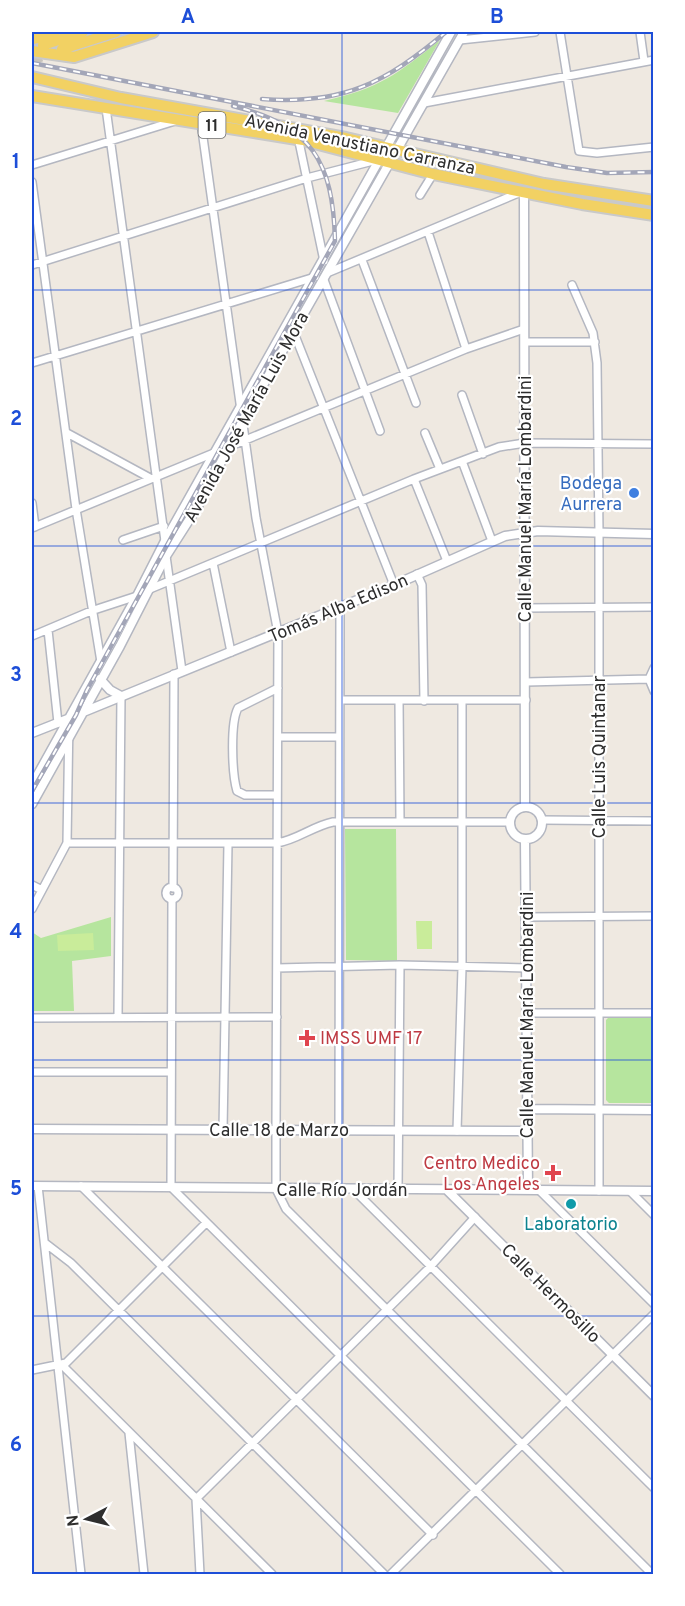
<svg xmlns="http://www.w3.org/2000/svg" width="685" height="1606" viewBox="0 0 685 1606" font-family="Overpass,sans-serif">
<style>
.green{fill:#b6e59e}
.pitch{fill:#c9ec9a}
.lines{fill:none;stroke-linecap:round;stroke-linejoin:round}
.primary-tunnel{stroke:#c8c4bd;stroke-width:10;stroke-dasharray:10 5;stroke-linecap:butt}
.minor-casing{stroke:#b4b7c1;stroke-width:10}
.tertiary-casing{stroke:#b4b7c1;stroke-width:11}
.primary-casing{stroke:#c9c9c9;stroke-width:14}
.minor{stroke:#fff;stroke-width:7}
.tertiary{stroke:#fff;stroke-width:8}
.primary{stroke:#f2d163;stroke-width:10}
.rail-casing{stroke:#a3a6b8;stroke-width:4.5}
.rail{stroke:#fff;stroke-width:2;stroke-dasharray:7;stroke-linecap:butt}
.grid{fill:none;stroke:#1d4ed8;stroke-width:1.5;stroke-opacity:0.55}
.shop-dot{fill:#3f7fe0;stroke:#fff;stroke-width:2}
.health-dot{fill:#e0444e;stroke:#fff;stroke-width:2}
.culture-dot{fill:#0f9aa8;stroke:#fff;stroke-width:2}
.labels{text-anchor:middle;stroke-width:4.5;stroke-linejoin:round;paint-order:stroke}
.shield{fill:#fff;stroke:#6d6d6d;stroke-width:1.5}
.shield-label{font-size:16px;font-weight:bold;fill:#2e2e2e}
.street-label{font-size:18px;fill:#2e2e2e;stroke:#fff}
.shop-label{font-size:18px;fill:#366cbe;stroke:#fff;text-anchor:end}
.health-label{font-size:18px;fill:#be3a42;stroke:#fff;text-anchor:start}
.culture-label{font-size:18px;fill:#0d838f;stroke:#fff}
.neatline{fill:none;stroke:#1d4ed8;stroke-width:2}
.grid-label{font-size:20px;text-anchor:middle;font-weight:bold;fill:#1d4ed8}
</style>
<rect width="100%" height="100%" fill="#efe9e1"/>
<!-- green -->
<path class="green" d="M440 40 398 113 324 101C380 88 396 75 440 40Z
M345 829H396L397 961 346 960Z
M111 917V956L72 961 74 1011H32V932L41 938Z
M608 1018H653V1103H609L606 1100V1020Z"/>
<!-- pitch -->
<path class="pitch" d="M416 921H432V949H417Z
M93 933 94 950 58 951 57 935Z"/>
<g class="lines">
<!-- primary-tunnel -->
<path class="primary-tunnel" d="M32 60 51 53"/>
<defs>
<path id="minor" d="M560 32 579 151 597 153 654 147
M640 32 644 61
M460 40 535 32
M424 103 654 60
M106 108 165 541
M201 123 256 518 278 633 276 1130V1189L286 1209 652 1574
M298 137 324 261
M32 165 175 121
M32 182 76 509 101 662
M420 195 433 174
M428 232 466 349
M362 260 416 403
M32 265 307 178 373 161
M327 273 521 192
M324 280 380 431
M572 285 593 333 597 363 599 533V1191
M294 333 394 585
M525 342H595
M32 363 315 277
M462 395 483 454
M67 433 150 478
M425 433 440 469
M462 461 492 541
M414 479 447 561
M32 503 35 527
M32 528 466 349 524 329
M123 540 164 526
M166 556 182 671
M213 563 231 652
M417 574 422 585 424 701
M150 589 414 479 499 447 525 443 654 444
M525 608 654 607
M48 630 58 723
M32 636 91 611 137 596
M654 668 649 679 654 691
M526 682 649 679
M340 700H526
M399 700 400 820
M278 737H339
M277 795H245L237 791C232 774 230 723 238 708L278 688
M542 820 654 821
M67 843H277C297 840 313 826 333 822H510
M32 885 42 890
M166 893a6 6 0 1 1 12 0a6 6 0 1 1-12 0Z
M173 888 174 674
M172 899 171 1187 560 1574
M32 909 67 843 69 719
M527 917 654 916
M277 968 400 965 527 968
M527 1013H654
M118 1016 121 696
M32 1018 277 1017
M32 1072H170
M339 1129 340 606
M223 1130 228 844
M457 1131 462 968V700
M38 1186 81 1574
M81 1186 433 1535
M353 1189 654 1488
M398 1189 400 965
M539 1190 654 1304
M630 1191 654 1215
M45 1243 71 1263 384 1574
M62 1365 272 1574
M32 1370 66 1363 206 1223
M129 1433 144 1574
M200 1574 196 1499 430 1267 475 1217
M391 1574 654 1314"/>
<path id="tertiary" d="M524 193 525 806
M100 679 110 690 121 696
M81 713 394 585 505 536 538 531 654 534
M32 733 70 718
M32 785 137 596 165 541 451 32
M32 804 120 646 166 556 198 506 242 422 464 32
M510 823a16 16 0 1 1 32 0a16 16 0 1 1-32 0Z
M525 839 528 1190
M528 1109 654 1110
M32 1129 527 1131
M32 1186 654 1191
M447 1190 654 1396"/>
<path id="primary" d="M32 39 54 35
M43 45 83 32
M62 49 116 32
M32 51 74 57 153 32
M32 77 121 98 346 138 544 184 654 201
M32 96 303 140 433 174 582 204 654 215"/>
</defs>
<!-- minor casing -->
<use href="#minor" class="minor-casing"/>
<!-- tertiary casing -->
<use href="#tertiary" class="tertiary-casing"/>
<!-- primary casing -->
<use href="#primary" class="primary-casing"/>
<!-- minor -->
<use href="#minor" class="minor"/>
<!-- tertiary -->
<use href="#tertiary" class="tertiary"/>
<!-- primary -->
<use href="#primary" class="primary"/>
<defs>
<path id="rail" d="M32 63 566 167 607 173 654 172
M262 99C344 105 385 83 446 32
M32 791 76 715 87 690 335 241C333 161 312 126 233 106"/>
</defs>
<!-- rail casing -->
<use href="#rail" class="rail-casing"/>
<!-- rail -->
<use href="#rail" class="rail"/>
</g>
<!-- grid -->
<path class="grid" d="M342 32V1574M32 290H654M32 546H654M32 803H654M32 1060H654M32 1316H654"/>
<!-- markers -->
<circle class="shop-dot" cx="634" cy="493" r="6"/>
<g class="health-dot">
<path d="M304 1029h6v6h6v6h-6v6h-6v-6h-6v-6h6z"/>
<path d="M550 1164h6v6h6v6h-6v6h-6v-6h-6v-6h6z"/>
</g>
<circle class="culture-dot" cx="571" cy="1204" r="6"/>
<g class="labels">
<!-- shield labels -->
<rect class="shield" x="198.5" y="112" width="27" height="26" rx="4.5"/>
<g class="shield-label">
<text x="212" y="131">11</text>
</g>
<!-- street labels -->
<g class="street-label">
<text transform="translate(360 144) rotate(12)" y="6">Avenida Venustiano Carranza</text>
<text transform="translate(246 417) rotate(-61)" y="6">Avenida José María Luis Mora</text>
<text transform="translate(525 499) rotate(-90)" y="6">Calle Manuel María Lombardini</text>
<text transform="translate(338 608) rotate(-23)" y="6">Tomás Alba Edison</text>
<text transform="translate(599 757) rotate(-90)" y="6">Calle Luis Quintanar</text>
<text transform="translate(527 1015) rotate(-90)" y="6">Calle Manuel María Lombardini</text>
<text x="279" y="1136">Calle 18 de Marzo</text>
<text x="342" y="1196">Calle Río Jordán</text>
<text transform="translate(551 1293) rotate(45)" y="6">Calle Hermosillo</text>
</g>
<!-- shop labels -->
<g class="shop-label">
<text x="622" y="489">Bodega<tspan x="622" dy="21">Aurrera</tspan></text>
</g>
<!-- health labels -->
<g class="health-label">
<text x="320" y="1044">IMSS UMF 17</text>
<text x="540" y="1169" text-anchor="end">Centro Medico<tspan x="540" dy="21">Los Angeles</tspan></text>
</g>
<!-- culture labels -->
<g class="culture-label">
<text x="571" y="1230">Laboratorio</text>
</g>
</g>
<!-- border -->
<rect width="685" height="1606" fill="none" stroke="#ffffff" stroke-width="66"/>
<!-- north arrow -->
<g transform="translate(87 1519) rotate(263)" stroke="#ffffff" stroke-width="4.5" paint-order="stroke">
<path d="M0-4.5L10 22L0 15L-10 22Z" fill="#2e2e2e"/>
<text y="-9" font-size="16" font-weight="bold" text-anchor="middle" fill="#2e2e2e">N</text>
</g>
<rect x="33" y="33" width="619" height="1540" class="neatline"/>
<g class="grid-label">
<text x="188" y="23">A</text>
<text x="497" y="23">B</text>
<text x="16" y="168">1</text>
<text x="16" y="425">2</text>
<text x="16" y="681">3</text>
<text x="16" y="938">4</text>
<text x="16" y="1195">5</text>
<text x="16" y="1451">6</text>
</g>
</svg>
